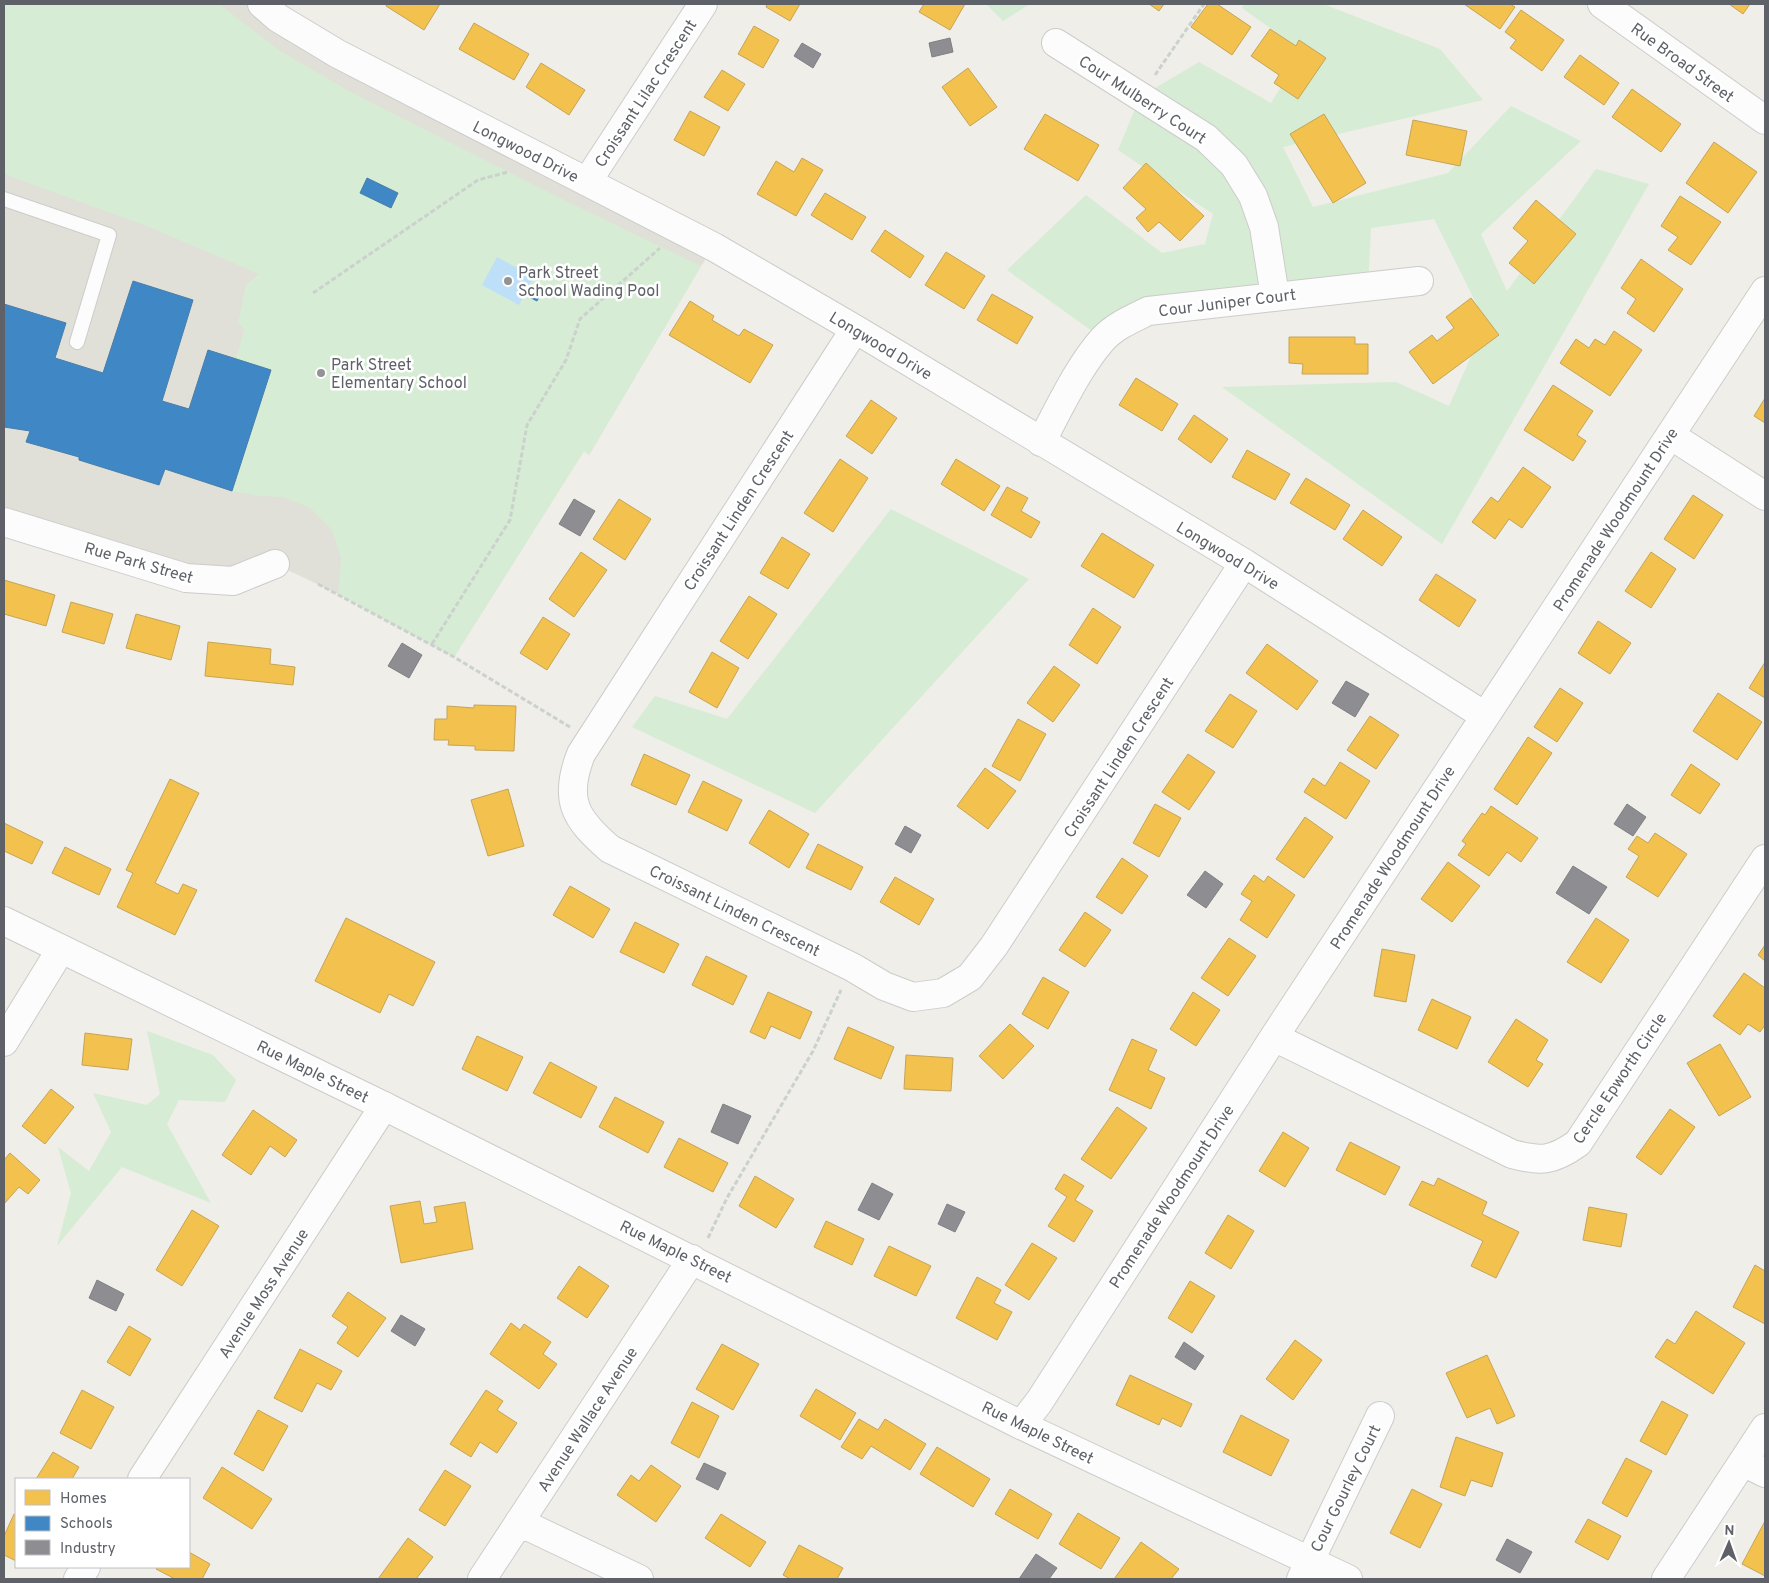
<svg xmlns="http://www.w3.org/2000/svg" width="1769" height="1583" viewBox="0 0 1769 1583" font-family="Overpass,sans-serif">
<style>
.education{fill:#e0dfd8}
.green{fill:#d6ecd4}
.water{fill:#bedff8}
.homes{fill:#f2c14e;stroke:#c6a456}
.schools{fill:#3f88c5;stroke:#487da9}
.industry{fill:#8d8d92;stroke:#7f8085}
.lines{fill:none;stroke-linecap:round;stroke-linejoin:round}
.service-casing{stroke:#cccccb;stroke-width:16}
.minor-casing{stroke:#cccccb;stroke-width:30}
.tertiary-casing{stroke:#cccccb;stroke-width:30}
.path{stroke:#cbd1cd;stroke-width:3;stroke-dasharray:5 2.5;stroke-linecap:butt}
.service{stroke:#fdfcfc;stroke-width:14}
.minor{stroke:#fdfcfc;stroke-width:28}
.tertiary{stroke:#fdfcfc;stroke-width:28}
.poi-dot{fill:#919395;stroke:#fff;stroke-width:2}
.labels{text-anchor:middle;stroke-width:5;stroke-linejoin:round;paint-order:stroke}
.street-label{font-size:16px;fill:#5e6268;stroke:#fff}
.poi-label{font-size:16px;fill:#5e6268;stroke:#fff;text-anchor:start}
</style>
<rect width="100%" height="100%" fill="#efeee9"/>
<!-- education -->
<path class="education" d="M4 4H262L714 247 701 266 589 455 584 451 454 657 338 594 275 564 233 581 4 522Z"/>
<!-- green -->
<path class="green" d="M4 4H219L282 52 349 91 558 197 701 266 589 455 584 451 454 657 338 594 341 558 332 530 310 508 283 497 258 496 232 491 271 370 236 359 244 329 238 323 246 285 259 274 149 227 4 174Z
M986 4H1030L1003 21Z
M1244 4H1323L1440 49 1483 100 1283 147 1313 207 1448 173 1511 106 1581 141 1481 234 1507 291 1596 169 1649 184 1442 544 1222 387 1396 382 1449 406 1486 323 1434 219 1371 228 1368 287 1148 311 1103 339 1007 270 1086 195 1162 253 1205 244 1213 214 1118 150 1140 97 1199 62 1271 103 1303 51 1242 8Z
M891 509 1029 579 815 813 632 727 655 696 727 719Z
M147 1031 213 1055 236 1080 225 1102 179 1100 167 1124 211 1203 122 1167 57 1246 71 1193 58 1147 89 1171 111 1132 93 1093 147 1105 160 1094Z"/>
<!-- water -->
<path class="water" d="M497 257 534 277 519 305 482 285Z"/>
<!-- homes -->
<path class="homes" d="M387 4H440L424 30 386 6Z
M767 4H800L790 21 766 7Z
M924 4H965L950 30 919 12Z
M1149 4H1164L1159 11Z
M1208 4H1217L1251 27 1232 55 1191 27Z
M1464 4H1510L1515 7 1500 29Z
M1729 4H1750L1743 14Z
M1521 10 1564 40 1542 71 1510 48 1516 40 1505 32Z
M474 23 529 54 514 80 459 49Z
M754 26 779 40 763 68 738 54Z
M1270 29 1296 46 1299 40 1326 58 1298 99 1274 83 1279 75 1251 56Z
M1580 55 1619 83 1604 105 1564 77Z
M541 63 585 90 569 115 526 87Z
M968 68 997 107 970 126 942 87Z
M722 70 745 84 728 111 704 97Z
M1632 89 1681 124 1661 152 1612 117Z
M690 111 720 127 704 156 674 140Z
M1045 114 1099 145 1078 181 1024 149Z
M1324 114 1366 183 1333 203 1290 134Z
M1413 120 1467 131 1460 166 1406 155Z
M1714 142 1757 172 1728 213 1686 183Z
M802 158 823 170 796 216 757 194 776 161 794 172Z
M1146 163 1204 216 1180 241 1159 222 1148 232 1136 218 1146 209 1123 188Z
M825 193 866 217 852 240 811 215Z
M1680 196 1721 222 1691 265 1668 250 1678 237 1661 226Z
M1536 200 1576 234 1534 284 1509 263 1528 241 1513 228Z
M885 230 924 256 910 278 871 251Z
M946 252 985 276 964 309 925 285Z
M1641 259 1683 289 1654 332 1627 313 1636 299 1621 288Z
M992 294 1033 317 1017 344 977 320Z
M1471 298 1499 335 1433 384 1409 352 1432 335 1437 341 1454 328 1446 317Z
M690 301 714 316 712 320 739 336 744 329 773 345 750 383 669 335Z
M1614 331 1642 350 1610 396 1560 363 1576 339 1589 348 1595 339 1605 345Z
M1289 337H1355V344H1368V374H1302L1303 364 1289 363Z
M1136 378 1178 404 1162 431 1119 405Z
M1553 385 1593 411 1577 435 1586 441 1573 461 1524 430Z
M1765 398V423L1754 416Z
M871 400 897 418 872 454 846 436Z
M1194 415 1228 439 1211 463 1178 439Z
M1247 450 1290 474 1275 500 1232 477Z
M840 459 868 478 833 532 804 513Z
M956 459 1000 486 984 511 941 484Z
M1523 467 1551 487 1522 528 1509 519 1495 539 1472 522 1491 497 1498 502Z
M1306 478 1350 505 1335 530 1290 503Z
M1007 487 1028 498 1021 511 1040 522 1031 538 991 515Z
M1693 495 1723 515 1694 559 1664 539Z
M619 499 651 519 625 560 593 539Z
M1363 510 1402 537 1382 566 1343 539Z
M1102 533 1154 565 1134 598 1081 566Z
M782 537 810 554 788 589 760 573Z
M581 552 607 570 574 617 549 599Z
M1651 552 1676 569 1651 608 1625 591Z
M1436 574 1476 600 1459 627 1419 600Z
M4 580 55 595 46 626 4 614Z
M749 596 777 614 748 659 720 641Z
M71 602 113 614 104 644 62 632Z
M1093 608 1121 627 1097 664 1069 645Z
M136 614 180 626 171 660 126 648Z
M543 617 570 634 547 670 520 653Z
M1598 621 1631 643 1610 674 1578 653Z
M208 642 271 649 270 664 295 667 293 685 205 676Z
M1267 644 1318 681 1297 710 1246 673Z
M712 652 739 668 717 708 689 692Z
M1765 662V698L1749 688Z
M1054 666 1080 685 1053 722 1027 703Z
M1560 688 1583 703 1557 742 1534 727Z
M1718 693 1762 722 1737 760 1693 731Z
M1230 694 1257 711 1233 748 1205 731Z
M474 705 516 706 514 751 475 750V746L448 745 449 740H434L435 719H447V706L474 708Z
M1370 716 1399 735 1376 769 1347 750Z
M1018 719 1046 734 1020 781 992 766Z
M1528 737 1552 753 1517 805 1494 789Z
M644 754 690 775 676 805 631 785Z
M1188 754 1215 772 1189 810 1162 792Z
M1340 762 1370 781 1346 819 1304 792 1313 778 1325 786Z
M1691 764 1720 784 1700 814 1671 795Z
M985 768 1016 791 988 829 957 806Z
M170 779 199 793 155 883 178 894 183 884 197 890 175 935 117 907 133 873 126 870Z
M703 781 742 800 727 831 688 812Z
M508 789 524 846 488 856 471 800Z
M1155 804 1181 818 1159 857 1133 843Z
M1491 806 1538 838 1521 862 1507 852 1489 876 1458 855 1466 844 1462 841 1482 813 1485 815Z
M769 810 809 834 789 868 749 843Z
M1305 817 1333 837 1304 878 1276 859Z
M4 823 43 842 32 864 4 851Z
M1655 833 1687 854 1658 897 1626 877 1639 856 1628 849 1637 836 1648 843Z
M818 844 863 867 851 890 806 868Z
M65 847 111 869 99 895 52 873Z
M1122 858 1148 876 1122 914 1096 897Z
M1448 862 1480 886 1452 922 1421 899Z
M1254 875 1264 882 1268 876 1295 895 1267 938 1240 920 1252 901 1241 894Z
M895 877 934 899 919 925 880 902Z
M570 886 610 909 593 938 553 915Z
M1085 912 1111 930 1085 967 1059 950Z
M346 918 435 962 413 1006 389 994 380 1013 315 981Z
M1596 918 1629 940 1601 983 1567 962Z
M635 922 679 944 664 973 620 952Z
M1229 938 1256 956 1228 996 1201 978Z
M1765 945V961L1758 955Z
M1382 949 1415 955 1406 1002 1374 996Z
M706 956 747 976 733 1005 692 985Z
M1744 973 1765 988V1025L1760 1032 1748 1024 1740 1035 1713 1016Z
M1043 977 1069 992 1048 1029 1022 1014Z
M768 992 812 1012 800 1039 771 1026 765 1039 750 1032Z
M1193 992 1220 1010 1196 1046 1170 1029Z
M1432 999 1471 1017 1457 1049 1418 1030Z
M1516 1019 1548 1040 1536 1060 1543 1064 1528 1087 1488 1062Z
M1010 1024 1034 1046 1003 1079 979 1056Z
M848 1027 894 1047 881 1079 834 1059Z
M85 1033 132 1039 128 1070 82 1065Z
M477 1036 523 1057 507 1091 462 1069Z
M1132 1039 1157 1050 1148 1070 1165 1078 1151 1109 1109 1090Z
M1720 1044 1751 1097 1719 1116 1687 1063Z
M906 1055 953 1058 951 1091 904 1089Z
M550 1062 597 1087 581 1118 533 1093Z
M51 1089 74 1107 45 1144 22 1126Z
M615 1097 664 1122 648 1153 599 1127Z
M1117 1107 1147 1128 1111 1179 1081 1159Z
M1670 1109 1695 1127 1661 1175 1636 1157Z
M253 1110 297 1140 285 1157 270 1146 251 1175 222 1155Z
M1283 1132 1309 1148 1285 1187 1259 1171Z
M679 1138 728 1163 713 1192 664 1167Z
M1350 1142 1400 1167 1385 1195 1336 1170Z
M10 1153 40 1180 28 1194 19 1187 4 1204V1160Z
M1064 1174 1084 1186 1075 1200 1093 1211 1074 1242 1048 1226 1067 1197 1055 1189Z
M755 1176 794 1199 776 1228 739 1206Z
M1438 1178 1487 1202 1482 1214 1519 1232 1496 1278 1471 1266 1483 1241 1409 1205 1422 1181 1434 1186Z
M420 1201 424 1224 437 1222 434 1207 465 1202 473 1249 401 1263 390 1206Z
M1589 1207 1627 1214 1621 1247 1583 1240Z
M192 1210 219 1226 182 1286 156 1270Z
M1228 1215 1254 1231 1231 1269 1205 1253Z
M826 1221 864 1239 852 1265 814 1247Z
M1032 1243 1057 1258 1029 1300 1005 1285Z
M889 1246 931 1266 916 1296 874 1276Z
M1755 1265 1765 1271V1324L1733 1307Z
M579 1266 609 1286 587 1318 557 1298Z
M977 1277 1001 1290 994 1303 1012 1312 997 1340 956 1318Z
M1190 1281 1215 1296 1192 1333 1168 1318Z
M348 1292 386 1318 358 1357 337 1343 348 1327 332 1316Z
M1696 1311 1745 1343 1713 1394 1655 1357 1667 1339 1675 1344Z
M511 1323 520 1330 524 1324 551 1342 543 1354 557 1364 539 1389 490 1354Z
M129 1326 151 1339 130 1376 107 1362Z
M1295 1340 1322 1360 1293 1400 1266 1379Z
M722 1344 759 1364 733 1410 696 1389Z
M300 1349 342 1371 331 1390 317 1383 302 1412 274 1398Z
M1487 1355 1515 1416 1497 1424 1490 1408 1467 1418 1446 1373Z
M1130 1375 1192 1404 1181 1427 1162 1418 1159 1425 1116 1405Z
M816 1389 856 1413 840 1440 800 1416Z
M82 1390 114 1407 91 1449 60 1433Z
M486 1390 503 1401 497 1410 517 1423 497 1453 480 1442 471 1457 450 1444Z
M1662 1401 1688 1415 1666 1455 1640 1441Z
M692 1402 719 1416 699 1458 671 1443Z
M258 1410 288 1426 263 1471 234 1454Z
M1241 1415 1289 1440 1271 1476 1223 1452Z
M859 1419 878 1430 885 1419 926 1444 910 1470 871 1446 862 1459 841 1447Z
M1456 1437 1503 1453 1492 1487 1471 1480 1465 1496 1440 1487Z
M937 1447 990 1479 973 1507 920 1474Z
M53 1452 79 1467 72 1479H36Z
M1626 1458 1652 1471 1627 1517 1602 1503Z
M651 1465 681 1486 656 1522 617 1495 631 1475 639 1481Z
M222 1467 272 1499 252 1529 203 1498Z
M445 1470 471 1486 445 1526 419 1510Z
M1010 1489 1052 1514 1038 1539 995 1514Z
M1412 1489 1442 1504 1420 1548 1390 1533Z
M1078 1513 1120 1538 1101 1569 1059 1544Z
M14 1514 16 1515V1561L4 1555V1536Z
M721 1514 766 1542 750 1567 705 1538Z
M1588 1519 1621 1536 1608 1560 1575 1542Z
M1765 1521V1576L1742 1564Z
M408 1538 433 1557 416 1579H378Z
M1141 1542 1179 1569 1171 1579H1114Z
M799 1545 843 1568 837 1579H790L783 1575Z
M189 1552 210 1564 202 1579H175L156 1569 157 1567H189Z"/>
<!-- schools -->
<path class="schools" d="M367 178 398 193 391 208 360 193Z
M133 281 193 300 162 401 189 409 208 350 271 370 232 491 165 469 159 485 79 460V457L26 442 30 431 4 427V304L66 323 55 358 103 373Z
M534 289 541 293 537 301 529 297Z"/>
<!-- industry -->
<path class="industry" d="M950 38 953 52 932 57 929 43Z
M802 43 821 54 813 68 794 56Z
M574 499 595 511 580 536 559 524Z
M402 643 422 655 409 678 388 666Z
M1346 681 1369 694 1355 717 1332 703Z
M1627 804 1646 817 1633 836 1614 824Z
M905 826 921 835 911 853 895 844Z
M1573 866 1607 887 1589 914 1556 893Z
M1205 871 1223 884 1206 908 1187 895Z
M723 1104 751 1116 738 1144 711 1132Z
M872 1183 893 1194 879 1220 858 1210Z
M947 1204 965 1212 955 1232 938 1224Z
M97 1280 124 1294 116 1311 89 1298Z
M401 1315 425 1329 415 1346 391 1331Z
M1184 1342 1204 1356 1195 1370 1175 1357Z
M704 1463 726 1473 718 1490 696 1479Z
M1507 1539 1532 1552 1520 1573 1496 1560Z
M1036 1554 1057 1568 1049 1579H1019Z"/>
<g class="lines">
<defs>
<path id="service" d="M4 199 109 235 77 342"/>
<path id="minor" d="M262 4 278 18 338 54 714 247 855 329 1244 563 1485 716
M1602 4 1765 120
M1056 43 1206 138 1234 165 1253 196 1264 227 1275 296
M587 182 703 4
M855 329 581 754C563 800 575 819 610 849L852 967 884 986 913 997 943 993 970 977 994 946 1244 563
M1670 435 1765 496
M1041 442C1059 409 1078 367 1103 339 1115 326 1132 319 1148 311L1419 281
M4 522 186 578 233 581 275 564
M1274 1037 1512 1154C1541 1162 1553 1161 1578 1143L1765 859
M4 1042 61 949
M1021 1425 1039 1402 1274 1037 1765 291
M1743 1462 1765 1473
M142 1479 384 1106
M519 1522 639 1579
M78 1579 86 1567
M482 1579 692 1259
M1301 1579 1380 1416
M1666 1579 1765 1428"/>
<path id="tertiary" d="M4 921 384 1106 1021 1425 1348 1579"/>
</defs>
<!-- service casing -->
<use href="#service" class="service-casing"/>
<!-- minor casing -->
<use href="#minor" class="minor-casing"/>
<!-- tertiary casing -->
<use href="#tertiary" class="tertiary-casing"/>
<!-- path -->
<path class="path" d="M1155 75 1204 4
M313 293 478 180 508 172
M318 584 454 657 570 727
M432 644 510 520 527 425 566 360 580 319 660 248
M708 1238 727 1198 813 1051 841 990"/>
<!-- service -->
<use href="#service" class="service"/>
<!-- minor -->
<use href="#minor" class="minor"/>
<!-- tertiary -->
<use href="#tertiary" class="tertiary"/>
</g>
<!-- markers -->
<g class="poi-dot">
<circle cx="508" cy="281" r="5"/>
<circle cx="321" cy="373" r="5"/>
</g>
<g class="labels">
<!-- street labels -->
<g class="street-label">
<text transform="translate(1683 62) rotate(36)" y="6">Rue Broad Street</text>
<text transform="translate(645 93) rotate(-57)" y="6">Croissant Lilac Crescent</text>
<text transform="translate(1143 99) rotate(33)" y="6">Cour Mulberry Court</text>
<text transform="translate(526 151) rotate(27)" y="6">Longwood Drive</text>
<text transform="translate(1227 302) rotate(-7)" y="6">Cour Juniper Court</text>
<text transform="translate(881 345) rotate(31)" y="6">Longwood Drive</text>
<text transform="translate(738 510) rotate(-57)" y="6">Croissant Linden Crescent</text>
<text transform="translate(1615 519) rotate(-57)" y="6">Promenade Woodmount Drive</text>
<text transform="translate(1228 555) rotate(31)" y="6">Longwood Drive</text>
<text transform="translate(139 562) rotate(16)" y="6">Rue Park Street</text>
<text transform="translate(1118 757) rotate(-57)" y="6">Croissant Linden Crescent</text>
<text transform="translate(1392 857) rotate(-57)" y="6">Promenade Woodmount Drive</text>
<text transform="translate(735 910) rotate(26)" y="6">Croissant Linden Crescent</text>
<text transform="translate(313 1071) rotate(26)" y="6">Rue Maple Street</text>
<text transform="translate(1619 1078) rotate(-56)" y="6">Cercle Epworth Circle</text>
<text transform="translate(1171 1196) rotate(-57)" y="6">Promenade Woodmount Drive</text>
<text transform="translate(676 1251) rotate(26)" y="6">Rue Maple Street</text>
<text transform="translate(263 1293) rotate(-57)" y="6">Avenue Moss Avenue</text>
<text transform="translate(587 1419) rotate(-57)" y="6">Avenue Wallace Avenue</text>
<text transform="translate(1038 1432) rotate(26)" y="6">Rue Maple Street</text>
<text transform="translate(1345 1488) rotate(-64)" y="6">Cour Gourley Court</text>
</g>
<!-- poi labels -->
<g class="poi-label">
<text x="518" y="278">Park Street<tspan x="518" dy="18">School Wading Pool</tspan></text>
<text x="331" y="370">Park Street<tspan x="331" dy="18">Elementary School</tspan></text>
</g>
</g>
<!-- border -->
<rect width="1769" height="1583" fill="none" stroke="#5e6268" stroke-width="10"/>
<!-- legend -->
<rect x="15" y="1478" width="175" height="90" fill="#ffffff" stroke="#bfc0c3"/>
<rect x="25" y="1490" width="25" height="15" fill="#f2c14e" stroke="#bfc0c3"/>
<text x="60" y="1503" font-size="15" fill="#5e6268">Homes</text>
<rect x="25" y="1516" width="25" height="15" fill="#3f88c5" stroke="#bfc0c3"/>
<text x="60" y="1528" font-size="15" fill="#5e6268">Schools</text>
<rect x="25" y="1540" width="25" height="15" fill="#8d8d92" stroke="#bfc0c3"/>
<text x="60" y="1553" font-size="15" fill="#5e6268">Industry</text>
<!-- north arrow -->
<g transform="translate(1729 1543) rotate(2)" stroke="#ffffff" stroke-width="4" paint-order="stroke">
<path d="M0-4L9 19L0 12L-9 19Z" fill="#5e6268"/>
<text y="-8" font-size="14" font-weight="bold" text-anchor="middle" fill="#5e6268">N</text>
</g>
</svg>
